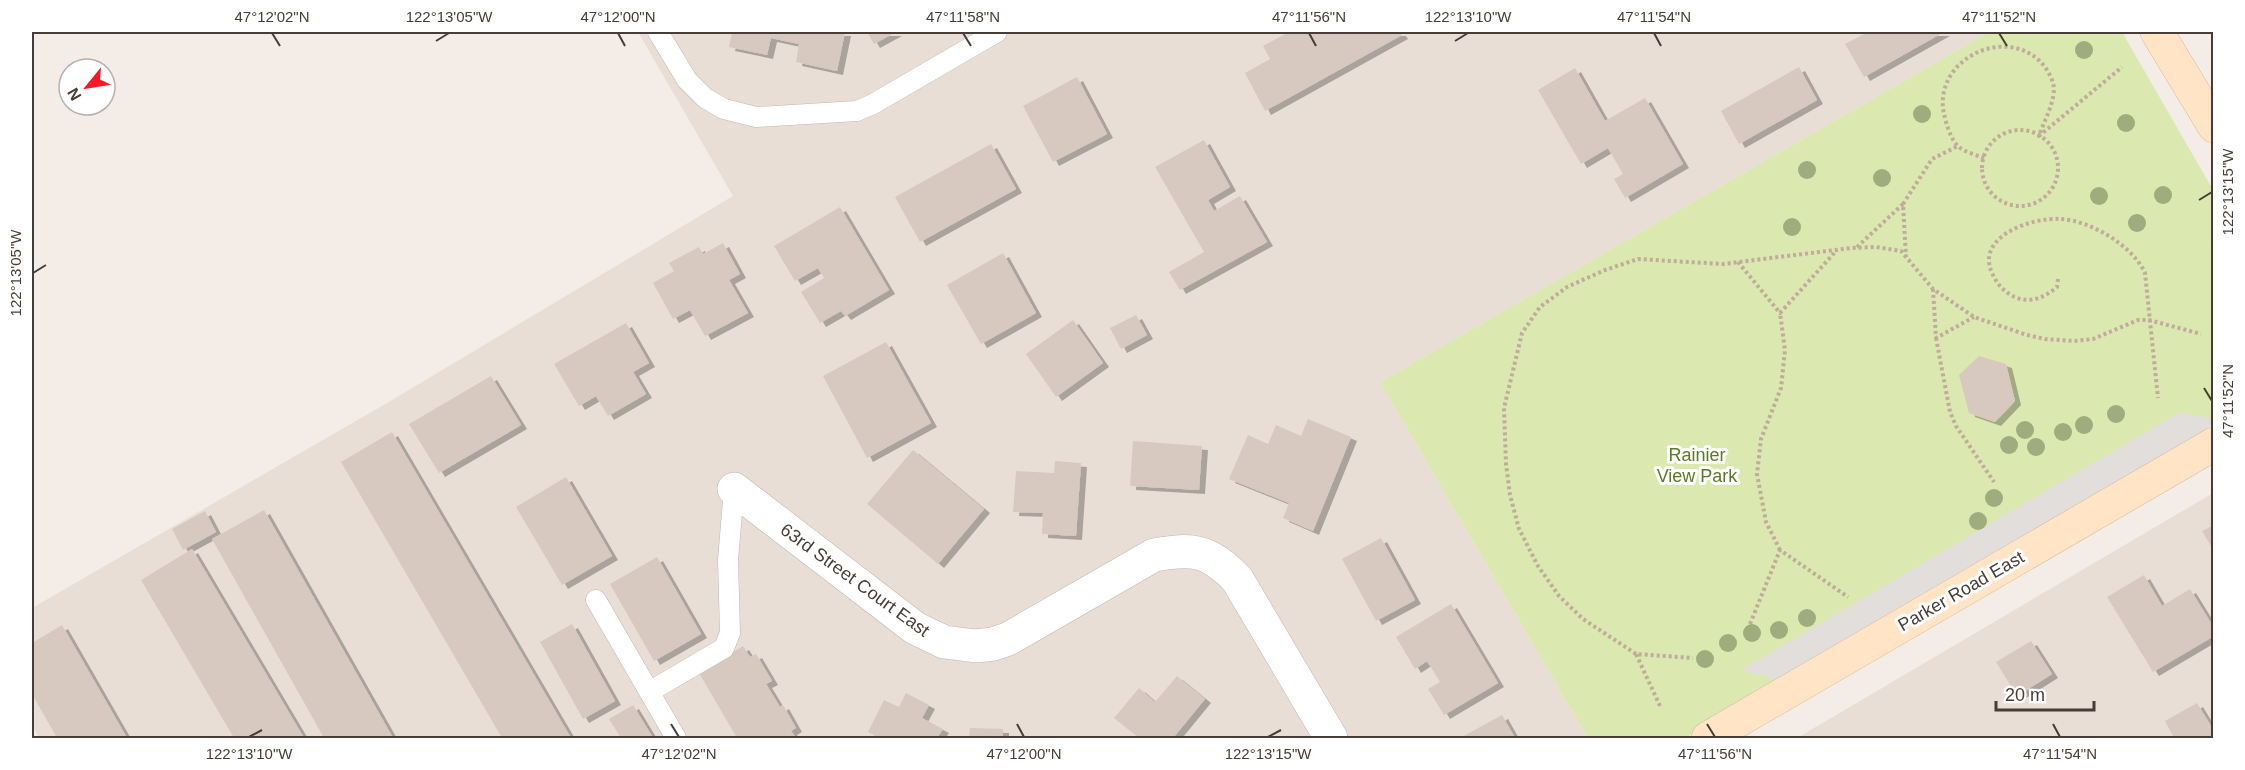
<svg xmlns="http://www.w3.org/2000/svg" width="2245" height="770" viewBox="0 0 2245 770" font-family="Arial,sans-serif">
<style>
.residential{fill:#e8ded5}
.green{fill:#dbe8b0}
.parking{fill:#e2dedc}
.building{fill:#d8c9c0;filter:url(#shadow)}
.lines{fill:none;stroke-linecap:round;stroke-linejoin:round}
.lane-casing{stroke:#c2b6ad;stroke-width:21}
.street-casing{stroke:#c2b6ad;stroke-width:34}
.secondary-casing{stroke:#d7b999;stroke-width:34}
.path{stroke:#c1ab9b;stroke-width:4;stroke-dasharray:3 3;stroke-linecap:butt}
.lane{stroke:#fff;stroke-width:20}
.street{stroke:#fff;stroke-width:33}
.secondary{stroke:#ffe5c6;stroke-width:33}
.tree{fill:#9fad7e}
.ticks{fill:none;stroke:#473d36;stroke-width:2}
.labels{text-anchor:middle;stroke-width:6;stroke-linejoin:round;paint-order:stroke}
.park-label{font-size:18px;fill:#597929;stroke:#fff}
.street-label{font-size:18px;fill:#473d36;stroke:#fff}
.neatline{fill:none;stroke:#473d36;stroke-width:2}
.ticks-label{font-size:15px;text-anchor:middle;fill:#473d36}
</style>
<defs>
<filter id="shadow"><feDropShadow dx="6" dy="4" stdDeviation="0" flood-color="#0004"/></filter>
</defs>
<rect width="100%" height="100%" fill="#f4ede7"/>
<!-- residential -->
<path class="residential" d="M638 32H1989L1380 382 1588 738H39L32 725V608L387 403 733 196Z
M2213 493V738H1797Z"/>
<!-- green -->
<path class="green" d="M1989 32H2122L2213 190V425L1685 738H1588L1380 382Z"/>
<!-- parking -->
<path class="parking" d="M2180 412 2213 419V425L1784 681 1741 670Z"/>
<!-- building -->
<path class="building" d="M732 32H845L837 71 796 62 799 44 771 38 767 55 729 47Z
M867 32H896L874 44Z
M1289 32H1400L1402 35 1265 111 1245 73 1270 59 1263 46Z
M1868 32H1944L1864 77 1845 44Z
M1799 67 1817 100 1739 144 1721 111Z
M1575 68 1605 121 1645 98 1683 164 1625 198 1614 179 1623 174 1608 148 1581 164 1538 90Z
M1077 77 1107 134 1053 162 1023 106Z
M1204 140 1230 187 1208 200 1214 211 1240 196 1267 242 1180 290 1169 272 1204 252 1155 167Z
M991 144 1016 189 920 242 895 197Z
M840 207 889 290 845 316 841 311 820 323 801 292 824 278 818 268 795 281 774 246Z
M723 243 740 274 729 280 748 313 705 336 690 310 673 319 653 283 674 271 669 263 699 247 703 254Z
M1003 253 1036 313 981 344 947 285Z
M1136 315 1147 335 1121 349 1110 328Z
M1073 320 1103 363 1056 397 1026 354Z
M626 323 649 363 633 372 646 394 608 416 596 396 579 406 554 364Z
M886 342 931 423 867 458 823 376Z
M1979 356 2006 364 2015 401 1995 422 1969 413 1959 375Z
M491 376 521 425 439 473 409 424Z
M1308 419 1351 437 1313 531 1283 518 1289 503 1229 479 1248 435 1268 444 1276 425 1301 436Z
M392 432 571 738H502L341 462Z
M1133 441 1202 446 1199 490 1130 486Z
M913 450 984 509 938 564 867 504Z
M1055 461 1081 463 1076 536 1042 534 1043 513 1013 512 1016 471 1054 473Z
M566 477 612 556 562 585 516 507Z
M264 510 393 738H324L212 539Z
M205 511 216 532 183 550 172 529Z
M2214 525V551L2202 531Z
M1381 538 1415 600 1376 621 1342 559Z
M192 549 304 738H234L141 580Z
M657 557 701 634 654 661 610 584Z
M2144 575 2162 606 2190 589 2214 628V636L2153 672 2107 597Z
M1451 604 1498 683 1444 715 1428 689 1440 682 1427 661 1415 669 1396 637Z
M572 624 615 701 583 719 540 642Z
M62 625 127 738H57L32 694V643Z
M2031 641 2052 674 2017 696 1996 662Z
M743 646 750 657 756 654 772 681 766 684 780 707 783 705 796 728 791 731 796 738H737L699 673Z
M1177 676 1205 699 1173 738H1139L1114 718 1139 688 1155 702Z
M906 693 929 705 922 718 943 729 937 738H879L868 732 884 700 899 707Z
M2197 703 2214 731V738H2174L2165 721Z
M633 705 653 738H621L609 719Z
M1502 715 1515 738H1460Z
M970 728 1003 729V738H969Z"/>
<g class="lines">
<defs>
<path id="lane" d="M658 32 687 80 705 98 724 109 756 117 857 111 873 104 997 32
M596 600 676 738
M649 692 724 648 730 633 728 560 734 489"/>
<path id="street" d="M734 489 915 628 944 642 976 646 993 644 1008 639 1154 555C1193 548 1209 550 1237 579L1331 738"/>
<path id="secondary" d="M2157 32 2214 126
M1708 738 2214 444"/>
</defs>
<!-- lane casing -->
<use href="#lane" class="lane-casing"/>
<!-- street casing -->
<use href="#street" class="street-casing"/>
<!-- secondary casing -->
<use href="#secondary" class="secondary-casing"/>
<!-- path -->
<path class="path" d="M1982 168a38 38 0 1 1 76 0a38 38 0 1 1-76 0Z
M1984 158C1976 155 1965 152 1959 147 1951 141 1946 123 1944 114 1932 58 2010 22 2045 67 2049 73 2053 80 2054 88 2054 104 2044 121 2039 136L2122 67
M1903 204 1932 159 1958 146
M1857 247 1903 204 1906 257
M1738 262 1780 313 1837 250
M2058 279 2057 287C2045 297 2031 304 2015 297 2005 293 1997 284 1993 275 1973 237 2032 217 2060 219 2090 220 2133 246 2145 273L2158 398
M1933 289 1936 338 1974 317
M1936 338 1950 412 1956 426 1994 482
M1780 550 1766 522 1757 474 1761 439 1781 388 1785 350 1780 313
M1750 624 1780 550 1848 597
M1636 654 1583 619 1559 596 1538 566 1519 529 1510 495 1506 464 1504 408 1522 333 1540 307 1567 287 1605 270 1638 259 1723 264 1851 248 1876 247 1901 251 1933 289 1974 317 2027 335 2045 339 2074 341 2093 339 2138 320H2149L2201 334
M1660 706 1636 654 1693 658"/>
<!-- lane -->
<use href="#lane" class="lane"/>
<!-- street -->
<use href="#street" class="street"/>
<!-- secondary -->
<use href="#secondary" class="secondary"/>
</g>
<!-- trees -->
<g class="tree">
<circle cx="2084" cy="50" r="9"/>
<circle cx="1922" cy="114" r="9"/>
<circle cx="2126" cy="123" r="9"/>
<circle cx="1807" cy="170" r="9"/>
<circle cx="1882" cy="178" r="9"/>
<circle cx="2163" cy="195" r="9"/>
<circle cx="2099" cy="196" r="9"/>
<circle cx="2137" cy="223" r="9"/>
<circle cx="1792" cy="227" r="9"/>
<circle cx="2116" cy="414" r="9"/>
<circle cx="2084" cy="425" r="9"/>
<circle cx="2025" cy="430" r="9"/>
<circle cx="2063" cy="432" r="9"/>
<circle cx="2009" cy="445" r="9"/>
<circle cx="2036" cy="447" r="9"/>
<circle cx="1994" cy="498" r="9"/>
<circle cx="1978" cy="521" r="9"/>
<circle cx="1807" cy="618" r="9"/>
<circle cx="1779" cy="630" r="9"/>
<circle cx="1752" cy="633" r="9"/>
<circle cx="1728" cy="643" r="9"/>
<circle cx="1705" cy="659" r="9"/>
</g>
<!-- ticks -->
<path class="ticks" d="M272 33 280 46M618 33 625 46M963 33 971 46M1309 33 1316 46M1654 33 1661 46M1999 33 2007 46M436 41 449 33M1455 41 1468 33M2199 200 2212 192M33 273 46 265M2204 388 2212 401M671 724 679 737M1017 724 1024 737M1707 724 1715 737M2053 724 2060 737M249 737 262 730M1268 737 1281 730"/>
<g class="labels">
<!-- park labels -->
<g class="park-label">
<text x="1697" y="461">Rainier<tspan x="1697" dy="21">View Park</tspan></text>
</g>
<!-- street labels -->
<g class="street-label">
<text transform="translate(855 580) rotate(36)" y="6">63rd Street Court East</text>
<text transform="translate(1961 591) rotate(-30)" y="6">Parker Road East</text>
</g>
</g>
<!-- border -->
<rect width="2245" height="770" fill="none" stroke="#ffffff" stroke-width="66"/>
<!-- north arrow -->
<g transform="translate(87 87) rotate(240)"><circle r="28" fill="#ffffff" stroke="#b5b1af" stroke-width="1.5"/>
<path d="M0-4.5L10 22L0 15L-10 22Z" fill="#fb1728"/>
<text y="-9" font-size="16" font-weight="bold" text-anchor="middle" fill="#473d36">N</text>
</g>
<!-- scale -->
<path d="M1996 701v9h98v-9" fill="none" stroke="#473d36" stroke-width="3"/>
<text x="2005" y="701" font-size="18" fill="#473d36" stroke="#ffffff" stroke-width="4.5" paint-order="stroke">20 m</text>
<rect x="33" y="33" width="2179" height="704" class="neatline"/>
<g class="ticks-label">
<text x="272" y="22">47°12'02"N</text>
<text x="449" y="22">122°13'05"W</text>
<text x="618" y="22">47°12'00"N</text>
<text x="963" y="22">47°11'58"N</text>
<text x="1309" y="22">47°11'56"N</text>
<text x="1468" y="22">122°13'10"W</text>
<text x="1654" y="22">47°11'54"N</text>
<text x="1999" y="22">47°11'52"N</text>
<text transform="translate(2228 192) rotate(-90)" y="5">122°13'15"W</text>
<text transform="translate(16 273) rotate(-90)" y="5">122°13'05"W</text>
<text transform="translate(2228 401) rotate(-90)" y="5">47°11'52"N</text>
<text x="249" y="759">122°13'10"W</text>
<text x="679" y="759">47°12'02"N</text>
<text x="1024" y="759">47°12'00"N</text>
<text x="1268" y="759">122°13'15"W</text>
<text x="1715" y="759">47°11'56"N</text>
<text x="2060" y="759">47°11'54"N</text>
</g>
</svg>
